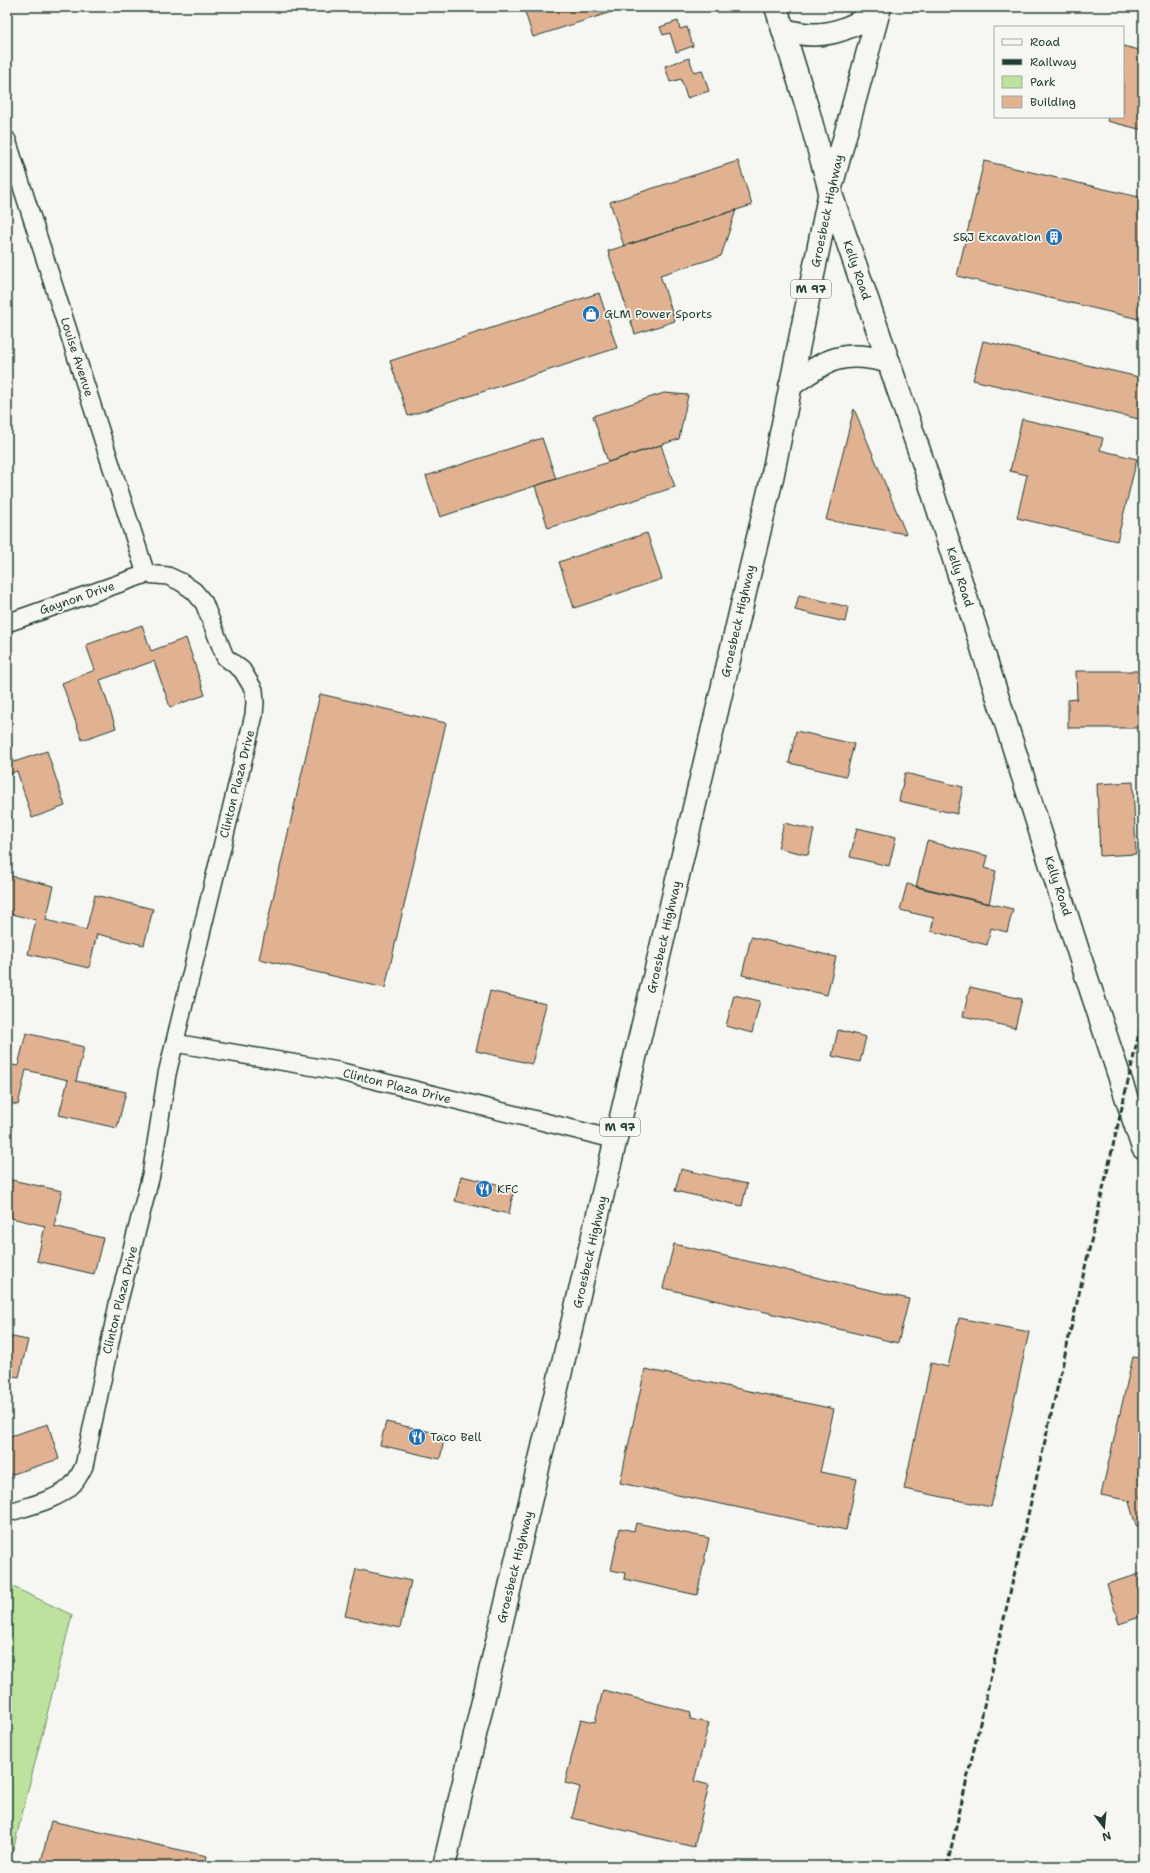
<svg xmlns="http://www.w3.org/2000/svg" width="1150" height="1873" viewBox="0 0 1150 1873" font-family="'Shantell Sans',sans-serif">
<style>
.green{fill:#bce29d;stroke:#6e9068}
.building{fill:#e1b292;stroke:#1f3d34}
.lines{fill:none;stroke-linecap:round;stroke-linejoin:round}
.minor-casing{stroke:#1f3d34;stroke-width:20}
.tertiary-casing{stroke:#1f3d34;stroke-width:25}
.primary-casing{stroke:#1f3d34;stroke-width:25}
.minor{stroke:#f6f6f2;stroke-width:17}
.tertiary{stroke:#f6f6f2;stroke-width:22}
.primary{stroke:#f6f6f2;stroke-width:22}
.rail{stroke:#1f3d34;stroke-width:3;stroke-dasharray:6 3;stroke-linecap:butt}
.labels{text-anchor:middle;stroke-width:3.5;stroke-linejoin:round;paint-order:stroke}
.shield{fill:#f6f6f2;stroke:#60746d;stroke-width:1}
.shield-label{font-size:11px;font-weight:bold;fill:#1f3d34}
.street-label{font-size:12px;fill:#1f3d34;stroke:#f6f6f2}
.poi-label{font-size:12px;fill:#1f3d34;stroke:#f6f6f2;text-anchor:start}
</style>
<rect width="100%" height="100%" fill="#f6f6f2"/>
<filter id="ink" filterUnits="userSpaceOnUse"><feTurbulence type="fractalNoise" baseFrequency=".025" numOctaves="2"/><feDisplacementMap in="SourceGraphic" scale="8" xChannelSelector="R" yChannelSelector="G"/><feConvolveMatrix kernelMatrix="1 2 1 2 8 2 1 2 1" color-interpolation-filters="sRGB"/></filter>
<g filter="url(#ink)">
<!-- green -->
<path class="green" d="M7 1584 72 1615 9 1866H7Z"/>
<!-- building -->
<path class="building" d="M529 7H627L533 37 524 9Z
M678 21 680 29 687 27 693 46 676 52 670 33 663 35 660 27Z
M1123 46 1143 51V130L1107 121 1108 117H1123Z
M689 58 694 72 702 70 709 91 687 98 681 79 670 82 665 66Z
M738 161 752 205 624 246 610 202Z
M984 161 1143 198V320L957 276Z
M736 210 721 256 660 275 675 321 635 334 608 251Z
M599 293 617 348 408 416 390 361Z
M983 341 1143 378V420L973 380Z
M664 393 688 395 679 439 608 462 593 416Z
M854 409 906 534 826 520Z
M1022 419 1103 438 1100 450 1137 459 1117 541 1017 518 1027 475 1010 471Z
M542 438 556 479 440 517 426 476Z
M661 445 675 487 548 528 535 486Z
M647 533 662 579 574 608 559 562Z
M799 595 848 607 845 622 795 610Z
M142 625 151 651 186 638 205 695 170 707 154 661 100 680 116 728 82 740 62 683 95 670 86 645Z
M1076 671H1143V728H1068V700L1077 699Z
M320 694 446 723 385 988 259 959Z
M796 731 854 744 846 776 789 763Z
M7 744 14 762 47 751 65 806 32 818 17 771 7 775Z
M905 773 963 787 957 814 899 801Z
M1133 782 1136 854 1100 856 1097 784Z
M784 823 814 830 808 855 778 848Z
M857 828 896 837 889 866 850 857Z
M927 841 988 856 985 868 996 871 989 904 916 887Z
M7 875 54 886 46 920 86 930 95 895 153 909 144 945 97 934 89 968 28 954 36 920 7 913Z
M907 884 1013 909 1007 932 991 928 987 945 931 931 934 918 900 910Z
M751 937 836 957 827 995 742 975Z
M970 987 1022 999 1015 1028 963 1016Z
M490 991 546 1004 532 1064 476 1051Z
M734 995 760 1001 752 1033 726 1026Z
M838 1030 866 1037 860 1062 832 1056Z
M26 1033 84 1047 76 1081 126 1092 117 1128 59 1115 68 1080 26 1070 18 1105 7 1102V1064L18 1066Z
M681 1169 747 1184 742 1206 675 1191Z
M461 1176 514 1188 509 1214 455 1201Z
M7 1179 62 1191 54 1226 103 1238 94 1274 37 1261 45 1226 7 1217Z
M674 1244 909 1299 898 1343 663 1288Z
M959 1318 1029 1332 991 1507 904 1489 931 1363 948 1367Z
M7 1336 28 1340 19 1377 7 1375Z
M1133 1357 1140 1358 1143 1367V1487L1140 1499 1143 1498V1524L1136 1526 1129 1502 1131 1501 1101 1495Z
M645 1369 834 1409 820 1472 857 1479 846 1530 620 1483Z
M386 1422 445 1435 440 1459 380 1445Z
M48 1424 59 1459 7 1476V1437Z
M636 1523 709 1538 697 1595 624 1579 625 1573 611 1570 620 1528 634 1531Z
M356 1569 411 1581 400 1628 345 1616Z
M1143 1573V1616L1119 1624 1107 1584Z
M603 1690 691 1712 690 1719 709 1723 694 1781 709 1785 694 1847 572 1818 580 1787 565 1783 581 1719 595 1722Z
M51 1821 207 1856 205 1866H40Z"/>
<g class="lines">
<defs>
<path id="minor" d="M7 140 146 574
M7 623 146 574 168 576 181 582 194 591 204 603 225 657 242 670 254 690 255 702 254 715 167 1074 151 1175 118 1304 84 1466C80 1474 77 1481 70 1487 57 1500 25 1507 7 1513
M175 1043 338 1071 617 1140"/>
<path id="tertiary" d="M776 7 807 107 830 191 925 468 1080 957 1143 1148"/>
<path id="primary" d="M783 29C819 42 847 31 879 11
M790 386C826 359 844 349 889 362
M444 1866 772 478 830 191 880 7"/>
</defs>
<!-- minor casing -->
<use href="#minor" class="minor-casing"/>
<!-- tertiary casing -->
<use href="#tertiary" class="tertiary-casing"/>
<!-- primary casing -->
<use href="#primary" class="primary-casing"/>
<!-- minor -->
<use href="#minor" class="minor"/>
<!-- tertiary -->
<use href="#tertiary" class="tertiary"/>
<!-- primary -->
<use href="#primary" class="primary"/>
<!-- rail -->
<path class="rail" d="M947 1866 1143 1016"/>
</g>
</g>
<!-- icons -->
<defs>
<symbol id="building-disc" viewBox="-11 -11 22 22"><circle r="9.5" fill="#1f6fb2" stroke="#f6f6f2"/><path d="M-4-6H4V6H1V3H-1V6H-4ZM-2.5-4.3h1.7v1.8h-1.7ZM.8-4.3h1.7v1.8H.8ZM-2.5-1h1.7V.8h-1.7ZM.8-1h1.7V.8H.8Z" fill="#fff"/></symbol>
<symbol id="shop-disc" viewBox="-11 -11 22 22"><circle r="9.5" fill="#1f6fb2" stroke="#f6f6f2"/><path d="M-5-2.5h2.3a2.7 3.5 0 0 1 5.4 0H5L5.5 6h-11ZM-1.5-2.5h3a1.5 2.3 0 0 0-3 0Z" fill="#fff"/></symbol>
<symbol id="restaurant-disc" viewBox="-11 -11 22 22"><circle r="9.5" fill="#1f6fb2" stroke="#f6f6f2"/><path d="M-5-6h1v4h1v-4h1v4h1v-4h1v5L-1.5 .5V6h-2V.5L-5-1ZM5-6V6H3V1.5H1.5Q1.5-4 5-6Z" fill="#fff"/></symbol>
</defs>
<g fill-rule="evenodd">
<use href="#building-disc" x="1044" y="227" width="20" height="20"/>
<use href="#shop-disc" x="581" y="304" width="20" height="20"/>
<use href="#restaurant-disc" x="474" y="1179" width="20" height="20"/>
<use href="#restaurant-disc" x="407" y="1427" width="20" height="20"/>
</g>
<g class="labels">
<!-- shield labels -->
<g class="shield">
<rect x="791" y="280" width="40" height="18" rx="3"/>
<rect x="600" y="1118" width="40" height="18" rx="3"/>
</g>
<g class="shield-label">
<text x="811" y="293">M 97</text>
<text x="620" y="1131">M 97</text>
</g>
<!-- street labels -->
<g class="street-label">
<text transform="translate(827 211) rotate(-78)" y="4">Groesbeck Highway</text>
<text transform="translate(857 270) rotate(71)" y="4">Kelly Road</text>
<text transform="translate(77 357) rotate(72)" y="4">Louise Avenue</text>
<text transform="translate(960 577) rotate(72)" y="4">Kelly Road</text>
<text transform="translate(77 598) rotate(-19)" y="4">Gaynon Drive</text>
<text transform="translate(738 621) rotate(-77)" y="4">Groesbeck Highway</text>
<text transform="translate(237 784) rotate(-76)" y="4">Clinton Plaza Drive</text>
<text transform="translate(1058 886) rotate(72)" y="4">Kelly Road</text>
<text transform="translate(664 937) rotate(-77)" y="4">Groesbeck Highway</text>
<text transform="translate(397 1086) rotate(14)" y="4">Clinton Plaza Drive</text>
<text transform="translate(590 1252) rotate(-77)" y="4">Groesbeck Highway</text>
<text transform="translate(120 1300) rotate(-76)" y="4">Clinton Plaza Drive</text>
<text transform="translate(515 1567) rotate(-76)" y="4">Groesbeck Highway</text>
</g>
<!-- poi labels -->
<g class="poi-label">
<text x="1041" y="241" text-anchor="end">S&amp;J Excavation</text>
<text x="604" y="318">GLM Power Sports</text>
<text x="497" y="1193">KFC</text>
<text x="430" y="1441">Taco Bell</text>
</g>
</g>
<!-- margin -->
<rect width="1150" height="1873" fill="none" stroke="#f6f6f2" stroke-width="24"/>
<rect x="12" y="12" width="1126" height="1849" fill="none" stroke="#1f3d34" stroke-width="1.5" filter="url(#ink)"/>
<!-- legend -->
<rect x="994" y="26" width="130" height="92" fill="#f6f6f2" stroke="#a0aca6"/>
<rect x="1002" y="39" width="20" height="6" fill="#f6f6f2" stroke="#a0aca6"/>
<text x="1030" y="46" font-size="12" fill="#1f3d34">Road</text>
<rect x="1002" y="59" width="20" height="6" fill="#1f3d34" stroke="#a0aca6"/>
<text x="1030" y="66" font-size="12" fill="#1f3d34">Railway</text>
<rect x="1002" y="76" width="20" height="12" fill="#bce29d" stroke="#a0aca6"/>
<text x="1030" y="86" font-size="12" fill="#1f3d34">Park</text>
<rect x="1002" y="96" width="20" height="12" fill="#e1b292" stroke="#a0aca6"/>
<text x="1030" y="106" font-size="12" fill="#1f3d34">Building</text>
<!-- north arrow -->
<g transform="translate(1104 1827) rotate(164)" stroke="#f6f6f2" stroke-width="3" paint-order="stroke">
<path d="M0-3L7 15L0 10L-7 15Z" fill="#1f3d34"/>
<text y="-6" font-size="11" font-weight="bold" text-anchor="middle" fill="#1f3d34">N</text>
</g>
</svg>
